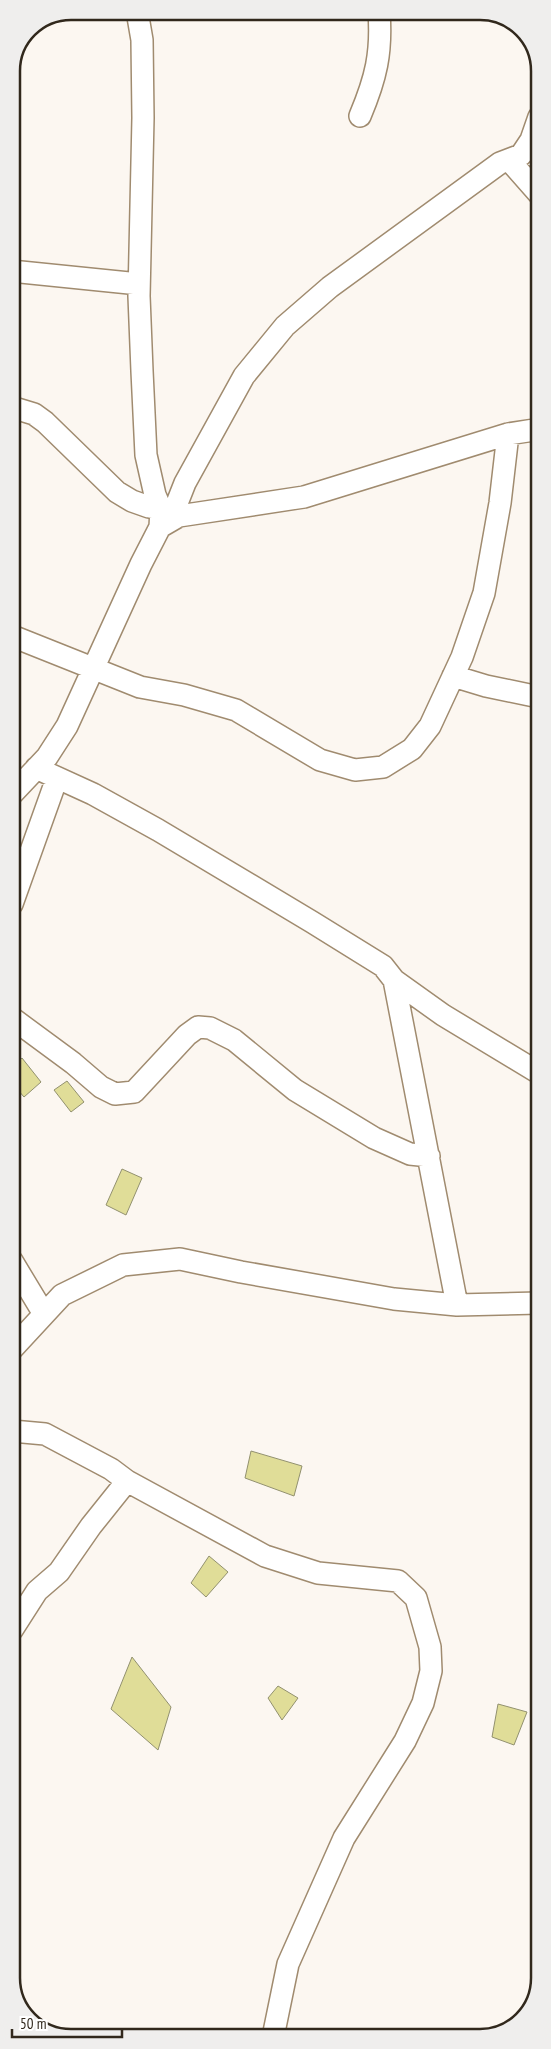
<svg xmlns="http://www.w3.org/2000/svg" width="551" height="2049" viewBox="0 0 551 2049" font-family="'PT Sans Narrow',sans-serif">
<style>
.building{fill:#e0dd98;stroke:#92916f}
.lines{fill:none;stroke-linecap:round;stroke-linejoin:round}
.minor-casing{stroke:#a08b6f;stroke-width:24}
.minor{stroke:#fff;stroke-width:21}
.rim{fill:none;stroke:#31281c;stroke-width:2.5}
</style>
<rect width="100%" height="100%" fill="#fcf7f1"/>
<!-- building -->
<path class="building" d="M22 1058 41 1082 24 1097 12 1083V1067Z
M67 1081 84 1102 71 1112 54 1090Z
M122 1169 142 1178 126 1215 106 1205Z
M251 1451 302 1466 294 1496 245 1478Z
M209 1556 228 1572 206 1597 191 1583Z
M132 1657 171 1707 158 1750 111 1709Z
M278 1686 298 1698 282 1720 268 1698Z
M498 1704 527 1712 514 1745 492 1737Z"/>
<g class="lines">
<defs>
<path id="minor" d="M137 11 142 40 143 118 139 296 142 371 146 455 155 495 161 509 160 527
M360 116C376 78 382 53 379 12
M509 160 539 194
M11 271 139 284
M11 407 34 414 45 422 117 492 132 501 149 507 161 509
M170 521 185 483 244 376 285 326 330 287 500 163 521 155 531 140 539 117
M12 636 140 687 184 695 236 710 320 760 355 770 383 767 412 749 430 726 462 657 484 593 500 503 508 434
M453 676 486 686 539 697
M36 768 93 794 158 830 312 922 383 966 394 980 443 1015 539 1073
M12 794 47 757 67 726 141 564 160 527 179 516 304 497 508 434 534 430 539 431
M12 904 57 778
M394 980 457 1305
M12 1018 73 1063 101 1087 115 1094 134 1092 187 1035 198 1027 210 1028 234 1040 295 1090 374 1138 410 1154 429 1156
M12 1261 44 1314
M12 1349 62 1295 123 1265 180 1259 241 1272 394 1299 457 1305 539 1303
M12 1431 45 1434 111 1469 127 1481 265 1556 318 1573 398 1581 416 1598 430 1647 431 1671 423 1703 405 1741 344 1838 288 1964 273 2037
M12 1630 37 1591 59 1572 91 1526 127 1481"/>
</defs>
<!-- minor casing -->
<use href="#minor" class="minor-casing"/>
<!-- minor -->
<use href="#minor" class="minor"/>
</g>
<!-- crop -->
<path d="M0 0H551V2049H0ZM71 20H480A51 51 0 0 1 531 71V1978A51 51 0 0 1 480 2029H71A51 51 0 0 1 20 1978V71A51 51 0 0 1 71 20Z" fill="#efeeed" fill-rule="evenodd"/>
<path class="rim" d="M71 20H480A51 51 0 0 1 531 71V1978A51 51 0 0 1 480 2029H71A51 51 0 0 1 20 1978V71A51 51 0 0 1 71 20Z"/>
<!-- scale -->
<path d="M12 2029v8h110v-8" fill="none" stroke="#31281c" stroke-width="2.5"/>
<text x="20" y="2029" font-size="15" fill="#31281c" stroke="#ffffff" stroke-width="4" paint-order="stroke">50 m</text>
</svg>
